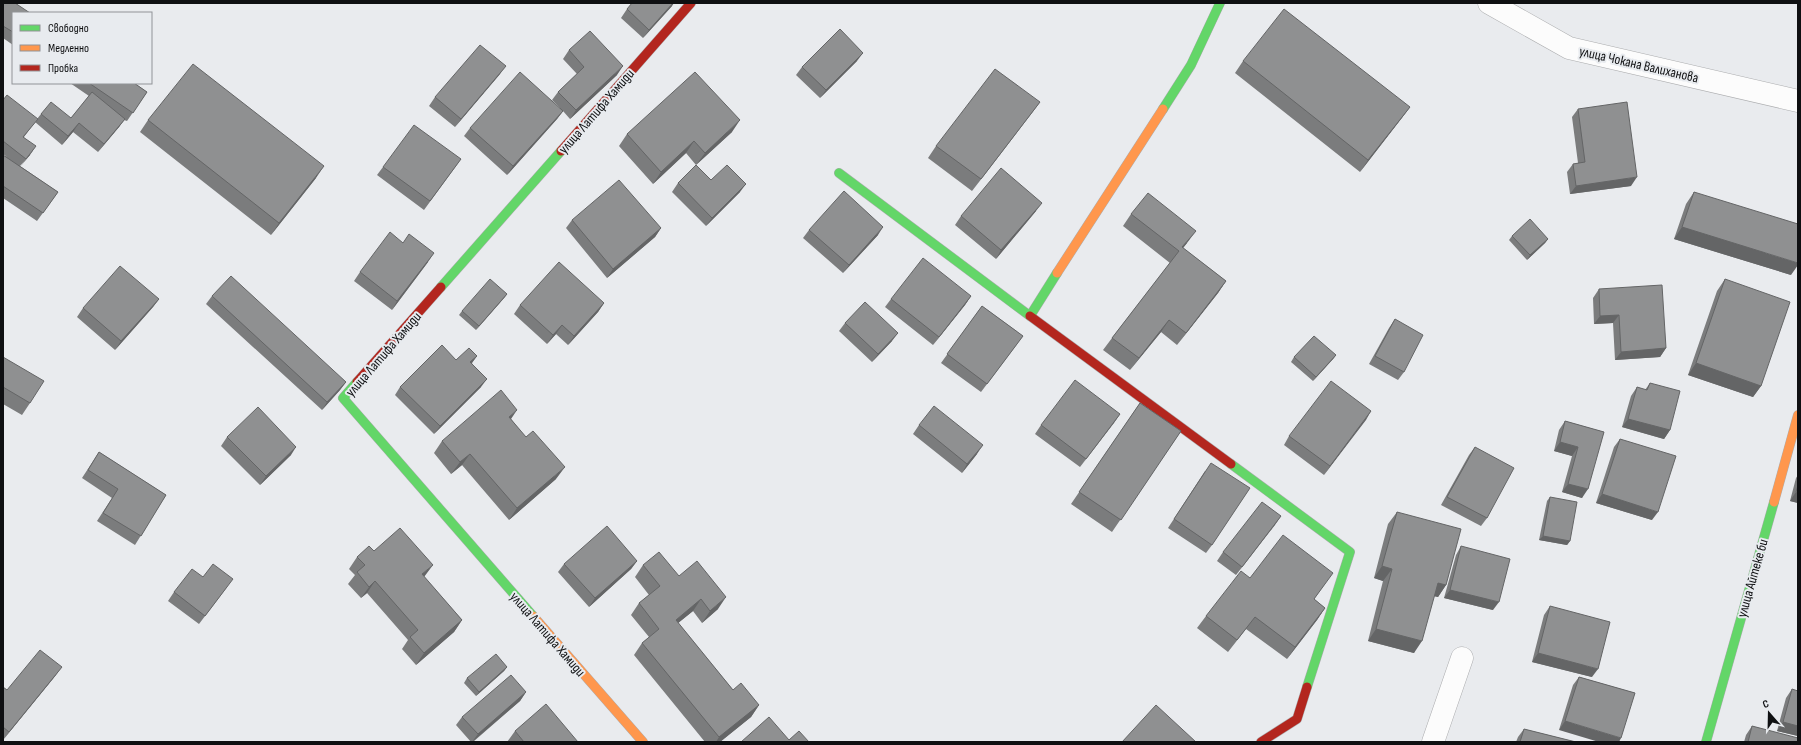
<svg xmlns="http://www.w3.org/2000/svg" width="1801" height="745" viewBox="0 0 1801 745" font-family="'Sofia Sans Condensed',sans-serif">
<style>
.lines{fill:none;stroke-linecap:round;stroke-linejoin:round}
.street-casing{stroke:#acadaf;stroke-width:23}
.fast-casing{stroke:#acadaf;stroke-width:10}
.slow-casing{stroke:#acadaf;stroke-width:10}
.jam-casing{stroke:#acadaf;stroke-width:10}
.street{stroke:#fcfcfc;stroke-width:22}
.fast{stroke:#63d668;stroke-width:9}
.slow{stroke:#ff974d;stroke-width:9}
.jam{stroke:#b3261e;stroke-width:9}
.wall{fill:#7b7c7d}
.shaded-wall{fill:#646566}
.building{fill:#8f9091;stroke:#646566}
.labels{text-anchor:middle;stroke-width:4;stroke-linejoin:round;paint-order:stroke}
.street-label{font-size:14px;fill:#0f1012;stroke:#e8ebef}
</style>
<rect width="100%" height="100%" fill="#e9ebee"/>
<g class="lines">
<defs>
<path id="street" d="M1489 3 1569 48 1798 101
M1433 742 1462 658"/>
<path id="fast" d="M1163 109 1191 65 1220 3
M839 173 1030 316 1057 273
M441 287 561 151
M357 382 343 398 533 616
M1231 464 1350 552 1307 687
M1706 742 1774 502"/>
<path id="slow" d="M1057 273 1163 109
M1774 502 1798 415
M533 616 643 742"/>
<path id="jam" d="M561 151 691 3
M1030 316 1231 464
M357 382 441 287
M1261 742 1297 719 1307 687"/>
</defs>
<!-- street casing -->
<use href="#street" class="street-casing"/>
<!-- fast casing -->
<use href="#fast" class="fast-casing"/>
<!-- slow casing -->
<use href="#slow" class="slow-casing"/>
<!-- jam casing -->
<use href="#jam" class="jam-casing"/>
<!-- street -->
<use href="#street" class="street"/>
<!-- fast -->
<use href="#fast" class="fast"/>
<!-- slow -->
<use href="#slow" class="slow"/>
<!-- jam -->
<use href="#jam" class="jam"/>
</g>
<!-- wall -->
<path class="wall" d="M3 4 13 13V45L3 38Z
M672 6 643 38 621 18 627 9Z
M569 50 617 75 570 119 563 111 557 119 507 175 464 136 470 128 560 108 552 100 558 92 577 74 563 59Z
M857 61 820 98 796 75 802 67Z
M1243 61 1410 107 1401 119 1360 172 1235 73Z
M500 74 455 127 429 106 435 97Z
M70 83H134L147 92 127 121 124 120 119 127 98 152 73 132 62 145 35 122 24 137 30 155 20 166 58 192 37 221 3 198V155L7 157 3 154V100L37 119 41 114 71 118 89 96Z
M1040 102 1031 114 972 191 928 158 936 146Z
M1578 109 1631 186 1570 194 1567 172 1573 164 1578 163 1572 117Z
M148 120 316 178 271 235 140 132Z
M732 132 696 165 686 153 653 184 619 146 627 134Z
M461 159 424 210 377 175 383 167Z
M711 180 740 192 706 226 672 192 678 183Z
M1694 192 1791 275 1674 239 1686 204Z
M1036 211 996 259 955 225 961 216Z
M1131 214 1187 243 1183 248 1226 281 1218 293 1177 345 1161 332 1130 370 1103 350 1112 338 1170 263 1123 226Z
M572 220 661 228 655 237 607 278 566 228Z
M809 230 878 235 843 273 803 238Z
M1512 236 1548 239 1545 243 1527 260 1509 240Z
M428 262 392 310 354 281 360 272Z
M1725 279 1761 386 1753 397 1688 375 1717 291Z
M1599 289 1666 348 1660 357 1615 360 1613 323 1594 324 1593 298Z
M507 294 504 298 476 330 459 315 462 311Z
M212 296 346 382 340 390 322 410 206 304Z
M971 296 965 305 933 345 885 307 891 299Z
M159 299 153 307 115 350 77 317 83 308Z
M604 303 598 312 568 345 556 334 547 344 514 314 520 305Z
M982 306 1023 336 981 392 941 363Z
M1395 319 1404 372 1398 380 1369 364 1389 328Z
M845 323 892 341 872 362 839 331Z
M1336 355 1333 359 1313 381 1291 362 1294 357Z
M477 356 472 363 481 387 434 434 395 395 400 387 456 360Z
M3 357 30 403 22 415 3 404Z
M1650 383 1670 430 1664 439 1622 427 1631 396 1637 387 1645 390Z
M1140 403 1181 431 1112 532 1071 504Z
M1371 411 1324 475 1284 445 1289 436Z
M1120 414 1080 467 1035 434 1041 425Z
M511 419 556 479 509 520 462 465 451 474 434 453 442 441Z
M1565 421 1604 432 1582 498 1562 492 1572 456 1554 451 1559 430Z
M919 425 977 454 962 473 913 434Z
M227 437 291 455 260 485 221 446Z
M1620 439 1652 520 1596 503 1614 447Z
M1475 447 1487 518 1481 526 1441 505 1469 455Z
M99 452 166 495 135 545 97 521 112 498 82 478Z
M1205 471 1212 545 1206 553 1168 528Z
M1798 475V503L1790 501 1796 478Z
M1550 497 1570 541 1567 545 1539 540 1547 501Z
M1397 512 1446 585 1438 597 1434 596 1414 653 1368 641 1383 581 1374 578 1388 524Z
M1281 516 1236 575 1217 561 1223 552Z
M1461 546 1493 610 1444 598 1456 555Z
M374 551 424 577 462 620 454 632 416 665 402 649 408 640 367 593 361 598 348 584 355 575 349 569 357 557Z
M637 561 631 569 589 607 558 572 564 564Z
M643 565 679 576 718 609 702 623 693 611 678 623 733 690 759 705 751 717 720 742H705L634 655 642 643 649 637 631 615 639 603 649 595 635 577Z
M203 577 227 587 199 624 168 601 174 592Z
M1250 578 1324 585 1314 599 1325 608 1317 620 1287 659 1246 629 1228 652 1197 628 1206 616Z
M1550 606 1592 677 1532 662 1544 615Z
M507 667 504 671 476 696 464 683 467 678Z
M56 675 3 740V687L7 690Z
M1579 677 1635 693 1559 730 1573 685Z
M1792 689 1798 736 1777 731 1786 698Z
M526 692 520 701 473 742H471L456 725 462 717Z
M1752 726 1798 742H1744L1746 735Z
M1524 729 1576 742H1516L1518 737Z
M515 731 578 742H507Z"/>
<!-- shaded-wall -->
<path class="shaded-wall" d="M673 3H674L672 6 643 38 649 30Z
M863 53 857 61 820 98 826 90Z
M506 66 500 74 455 127 461 119Z
M623 66 617 75 570 119 576 110Z
M1040 102 1031 114 972 191 981 179Z
M1410 107 1401 119 1360 172 1368 160Z
M563 111 557 119 507 175 513 166Z
M125 119 119 127 98 152 104 144Z
M740 120 732 132 696 165 705 153Z
M79 123 73 132 62 145 68 136Z
M694 141 686 153 653 184 661 172Z
M36 146 30 155 20 167 26 159Z
M324 166 316 178 271 235 279 223Z
M1637 177 1631 186 1570 194 1576 186Z
M746 184 740 192 706 226 712 218Z
M1042 203 1036 211 996 259 1001 250Z
M883 227 878 235 843 273 849 265Z
M1682 227 1798 263V265L1791 275 1674 239Z
M661 228 655 237 607 278 613 269Z
M1196 231 1187 243 1174 259 1182 247Z
M1548 239 1545 243 1527 260 1530 255Z
M434 253 428 262 392 310 397 301Z
M1226 281 1218 293 1177 345 1186 333Z
M507 294 504 298 476 330 479 326Z
M971 296 965 305 933 345 939 337Z
M159 299 153 307 115 350 121 341Z
M604 303 598 312 568 345 574 336Z
M1619 315 1613 323 1594 324 1600 316Z
M1169 320 1161 332 1130 370 1139 358Z
M562 325 556 334 547 344 553 335Z
M898 333 892 341 872 362 878 354Z
M1666 348 1660 357 1615 360 1621 352Z
M1336 355 1333 359 1313 381 1316 377Z
M477 356 471 364 470 362Z
M1696 363 1761 386 1753 397 1688 375Z
M487 379 481 387 434 434 440 426Z
M346 382 340 390 322 410 327 402Z
M517 410 509 422V417Z
M1371 411 1366 420 1324 475 1330 466Z
M1120 414 1114 423 1080 467 1086 459Z
M1628 419 1670 430 1664 439 1622 427Z
M1560 442 1578 447 1572 456 1554 451Z
M983 445 977 454 962 473 967 464Z
M296 447 291 455 260 485 266 476Z
M470 454 462 465 451 474 460 462Z
M565 467 556 479 509 520 517 508Z
M1568 484 1588 489 1582 498 1562 492Z
M1796 492 1798 493V503L1790 501Z
M1602 494 1658 512 1652 520 1596 503Z
M1281 516 1275 525 1236 575 1242 567Z
M1543 536 1570 541 1567 545 1539 540Z
M637 561 631 569 589 607 595 598Z
M433 565 424 577 422 574Z
M1382 566 1392 569 1383 581 1374 578Z
M375 581 367 593 361 598 369 587Z
M1438 583 1446 585 1438 597 1429 595Z
M1450 590 1499 602 1493 610 1444 598Z
M726 597 718 609 702 623 710 611Z
M701 599 693 611 667 632 676 620Z
M1325 608 1317 620 1287 659 1295 647Z
M462 620 454 632 416 665 424 653Z
M1376 629 1422 641 1414 653 1368 641Z
M1538 653 1598 669 1592 677 1532 662Z
M62 667 56 675 3 740 9 732Z
M507 667 504 671 476 696 479 692Z
M526 692 520 701 472 742 478 734Z
M759 705 751 717 720 742H716L719 737Z
M1565 721 1621 738 1619 742H1599L1559 730Z
M1783 722 1798 726V736L1777 731Z"/>
<!-- building -->
<path class="building" d="M4 3H15L30 13H13V32L3 26V4Z
M632 3H673L649 30 627 9Z
M1284 9 1410 107 1368 160 1243 61Z
M840 29 863 53 826 90 802 67Z
M590 31 623 66 576 110 558 92 584 67 569 50Z
M480 45 506 66 461 119 435 97Z
M193 64 324 166 279 223 148 120Z
M995 69 1040 102 981 179 936 146Z
M520 72 563 111 513 166 470 128Z
M695 72 740 120 705 153 694 141 661 172 627 134Z
M89 83H134L147 92 133 113Z
M92 92 125 119 104 144 79 123 68 136 41 114 51 102 71 118Z
M7 95 38 119 23 137 36 146 26 159 3 141V100Z
M1627 102 1637 177 1576 186 1573 164 1585 162 1578 109Z
M414 125 461 159 430 201 383 167Z
M3 155 58 192 43 213 3 186Z
M696 165 711 180 727 165 746 184 712 218 678 183Z
M1001 168 1042 203 1001 250 961 216Z
M619 180 661 228 613 269 572 220Z
M844 191 883 227 849 265 809 230Z
M1694 192 1798 224V263L1682 227Z
M1148 193 1196 231 1182 247 1226 281 1186 333 1169 320 1139 358 1112 338 1179 251 1131 214Z
M1530 219 1548 239 1530 255 1512 236Z
M390 232 403 243 409 234 434 253 397 301 360 272Z
M923 258 971 296 939 337 891 299Z
M559 262 604 303 574 336 562 325 553 335 520 305Z
M120 266 159 299 121 341 83 308Z
M231 276 346 382 327 402 212 296Z
M490 279 507 294 479 326 462 311Z
M1725 279 1790 302 1761 386 1696 363Z
M1662 285 1666 348 1621 352 1619 315 1600 316 1599 289Z
M865 302 898 333 878 354 845 323Z
M982 306 1023 336 987 384 947 354Z
M1395 319 1423 335 1404 372 1375 356Z
M1314 336 1336 355 1316 377 1294 357Z
M442 345 456 360 469 348 477 356 470 362 487 379 440 426 400 387Z
M3 357 44 381 30 403 3 387Z
M1075 380 1120 414 1086 459 1041 425Z
M1331 381 1371 411 1330 466 1289 436Z
M1650 383 1680 391 1670 430 1628 419 1637 387 1647 390Z
M501 390 517 410 509 417 526 437 533 431 565 467 517 508 470 454 460 462 442 441Z
M1140 403 1181 431 1121 520 1079 492Z
M934 406 983 445 967 464 919 425Z
M258 407 296 447 266 476 227 437Z
M1565 421 1604 432 1588 489 1568 484 1578 447 1560 442Z
M1620 439 1676 456 1658 512 1602 494Z
M1475 447 1514 468 1487 518 1447 497Z
M99 452 166 495 141 536 103 513 118 489 88 470Z
M1211 463 1250 488 1212 545 1174 519Z
M1798 485V493L1796 492Z
M1550 497 1577 502 1570 541 1543 536Z
M1262 502 1281 516 1242 567 1223 552Z
M1397 512 1461 529 1446 585 1438 583 1422 641 1376 629 1392 569 1382 566Z
M607 526 637 561 595 598 564 564Z
M400 528 433 565 422 574 462 620 424 653 410 637 418 630 375 581 369 587 357 572 365 565 357 557 369 546 374 551Z
M1283 535 1333 573 1314 599 1325 608 1295 647 1255 617 1237 640 1206 616 1241 571 1250 578Z
M1461 546 1510 559 1499 602 1450 590Z
M659 552 679 576 697 561 726 597 710 611 701 599 676 620 733 690 741 683 759 705 719 737 642 643 659 629 639 603 660 586 643 565Z
M213 564 233 579 205 616 174 592 192 569 203 577Z
M1550 606 1610 622 1598 669 1538 653Z
M40 650 62 667 9 732 3 727V687L7 690Z
M496 654 507 667 479 692 467 678Z
M511 675 526 692 478 734 462 717Z
M1579 677 1635 693 1621 738 1565 721Z
M1792 689 1798 691V726L1783 722Z
M546 704 578 742H524L515 731Z
M1156 705 1196 742H1122Z
M769 717 789 740 799 731 809 742H741Z
M1752 726 1798 738V742H1748Z
M1524 729 1576 742H1520Z"/>
<g class="labels">
<!-- street labels -->
<g class="street-label">
<text transform="translate(1639 64) rotate(13)" y="5">улица Чокана Валиханова</text>
<text transform="translate(596 111) rotate(-49)" y="5">улица Латифа Хамиди</text>
<text transform="translate(383 354) rotate(-49)" y="5">улица Латифа Хамиди</text>
<text transform="translate(1752 578) rotate(-74)" y="5">улица Айтеке би</text>
<text transform="translate(548 634) rotate(49)" y="5">улица Латифа Хамиди</text>
</g>
</g>
<!-- border -->
<rect width="1801" height="745" fill="none" stroke="#0f1012" stroke-width="8"/>
<!-- legend -->
<rect x="12" y="12" width="140" height="72" fill="#e8ebef" stroke="#919397"/>
<rect x="20" y="25" width="20" height="6" fill="#63d668" stroke="#919397"/>
<text x="48" y="32" font-size="12" fill="#0f1012">Свободно</text>
<rect x="20" y="45" width="20" height="6" fill="#ff974d" stroke="#919397"/>
<text x="48" y="52" font-size="12" fill="#0f1012">Медленно</text>
<rect x="20" y="65" width="20" height="6" fill="#b3261e" stroke="#919397"/>
<text x="48" y="72" font-size="12" fill="#0f1012">Пробка</text>
<!-- north arrow -->
<g transform="translate(1769 713) rotate(340)" stroke="#e8ebef" stroke-width="3" paint-order="stroke">
<path d="M0-3L7 15L0 10L-7 15Z" fill="#0f1012"/>
<text y="-6" font-size="11" font-weight="bold" text-anchor="middle" fill="#0f1012">С</text>
</g>
</svg>
